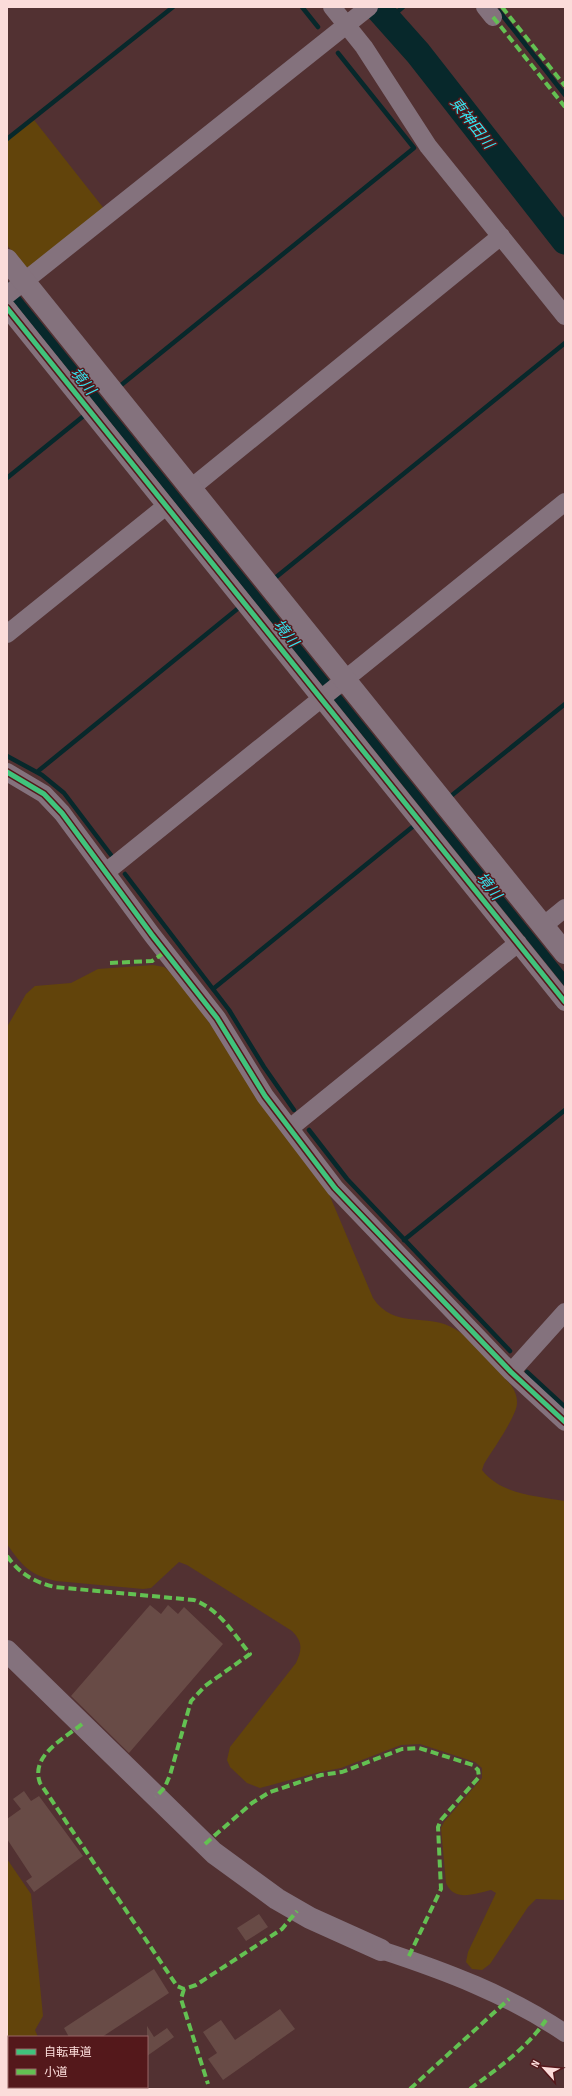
<svg xmlns="http://www.w3.org/2000/svg" width="572" height="2096" viewBox="0 0 572 2096" font-family="'Sofia Sans Condensed','Noto Sans JP',sans-serif">
<style>
.green{fill:#62440b}
.water{fill:#07282b}
.lines{fill:none;stroke-linecap:round;stroke-linejoin:round}
.stream{stroke:#07282b;stroke-width:4.5}
.river{stroke:#07282b;stroke-width:27}
.building{fill:#684b46}
.minor{stroke:#84727d;stroke-width:18}
.tertiary{stroke:#84727d;stroke-width:22}
.quiet{stroke:#63c152;stroke-width:4;stroke-dasharray:8 4;stroke-linecap:butt}
.cycleway-casing{stroke:#54181b;stroke-width:8}
.cycleway{stroke:#40c37c;stroke-width:5}
.labels{text-anchor:middle;stroke-width:3;stroke-linejoin:round;paint-order:stroke}
.water-label{font-size:15px;font-style:italic;fill:#32e6f1;stroke:#54181b}
</style>
<rect width="100%" height="100%" fill="#523132"/>
<!-- green -->
<path class="green" d="M34 120 105 210 32 268 24 267 7 245V141Z
M153 965 164 967 172 974 199 1008 329 1194 373 1298C394 1330 427 1312 455 1329 477 1342 494 1367 511 1385 515 1391 517 1396 517 1403 517 1416 492 1451 484 1464L482 1470C501 1495 538 1496 565 1501V1900L536 1899 528 1907 490 1964 482 1970 472 1969 466 1962 468 1952 496 1893 491 1890C474 1894 454 1902 446 1883L441 1828 444 1822 482 1778V1768L475 1762 420 1744 401 1745 341 1768 320 1772 260 1788 247 1783 230 1767 227 1760 230 1747 296 1663C302 1650 303 1642 292 1631L187 1565 179 1562 151 1588 143 1589 56 1581C30 1575 22 1566 7 1544V1027L26 994 35 986 71 983 98 969Z
M7 1859 31 1894 43 2016 35 2030 38 2037H9V2087H65L66 2089H7Z"/>
<!-- water -->
<path class="water" d="M7 280 565 973V987L7 294Z"/>
<g class="lines">
<!-- stream -->
<path class="stream" d="M302 7 318 27
M499 11 565 95
M388 20 403 7
M7 139 173 7
M120 386 414 148 338 53
M7 478 86 414
M275 578 565 343
M7 756 42 775 64 793 111 855
M37 772 241 606
M451 796 565 704
M125 874 229 1010 264 1067 294 1110
M213 989 416 824
M309 1130 347 1179 510 1351
M404 1240 565 1110
M527 1372 565 1407"/>
<!-- river -->
<path class="river" d="M377 7 418 53 565 241"/>
</g>
<!-- building -->
<path class="building" d="M150 1605 161 1614 168 1605 178 1614 184 1607 223 1644 129 1753 71 1696Z
M24 1791 31 1801 39 1796 83 1856 34 1892 26 1881 32 1877 7 1839V1819L21 1809 13 1799Z
M259 1914 268 1927 246 1941 237 1928Z
M154 1969 169 1993 102 2037H69L64 2028Z
M280 2009 295 2029 223 2080 208 2059 217 2053 203 2032 221 2020 235 2040Z
M147 2026 154 2037 167 2028 174 2037 147 2056Z"/>
<g class="lines">
<!-- minor -->
<path class="minor" d="M332 7 364 47 428 146 565 316
M485 7 493 17
M7 295 369 7
M7 308 565 1002
M191 488 501 236
M7 634 166 506
M7 772 44 794 62 813 152 935 217 1018 265 1096 335 1188 511 1372 565 1422
M106 872 565 502
M543 926 565 908
M290 1128 518 943
M511 1372 565 1312
M381 1950C445 1971 509 1995 565 2033"/>
<!-- tertiary -->
<path class="tertiary" d="M7 260 565 953
M7 1651 214 1853 277 1899 310 1918 381 1950"/>
<!-- quiet -->
<path class="quiet" d="M502 7 565 86
M493 17 565 107
M110 963 152 961 165 952
M7 1556C20 1574 34 1582 55 1587L194 1600C220 1610 233 1633 250 1654L205 1686 191 1701 170 1775 165 1787 156 1797
M82 1724C64 1739 30 1755 40 1783L177 1986 184 1989 196 1985 282 1929 297 1911
M205 1844 252 1803 270 1792 321 1775 342 1772 402 1749 419 1748 473 1765 478 1770 479 1777 441 1820 438 1827 441 1889 408 1958
M184 1989 181 1999 208 2084
M410 2089 509 1999
M470 2089C498 2068 526 2049 546 2020"/>
<defs>
<path id="cycleway" d="M7 308 565 1002
M7 772 44 794 62 813 152 935 217 1018 265 1096 335 1188 511 1372 565 1422"/>
</defs>
<!-- cycleway casing -->
<use href="#cycleway" class="cycleway-casing"/>
<!-- cycleway -->
<use href="#cycleway" class="cycleway"/>
</g>
<g class="labels">
<!-- water labels -->
<g class="water-label">
<text transform="translate(472 123) rotate(52)" y="5">東神田川</text>
<text transform="translate(83 381) rotate(51)" y="5">境川</text>
<text transform="translate(286 633) rotate(51)" y="5">境川</text>
<text transform="translate(489 886) rotate(51)" y="5">境川</text>
</g>
</g>
<!-- border -->
<rect width="572" height="2096" fill="none" stroke="#fbdcda" stroke-width="16"/>
<!-- legend -->
<rect x="8" y="2036" width="140" height="52" fill="#54181b" stroke="#976667"/>
<rect x="16" y="2049" width="20" height="6" fill="#40c37c" stroke="#976667"/>
<text x="44" y="2056" font-size="12" fill="#fbdcda">自転車道</text>
<rect x="16" y="2069" width="20" height="6" fill="#63c152" stroke="#976667"/>
<text x="44" y="2076" font-size="12" fill="#fbdcda">小道</text>
<!-- north arrow -->
<g transform="translate(544 2068) rotate(297)" stroke="#54181b" stroke-width="3" paint-order="stroke">
<path d="M0-3L7 15L0 10L-7 15Z" fill="#fbdcda"/>
<text y="-6" font-size="11" font-weight="bold" text-anchor="middle" fill="#fbdcda">N</text>
</g>
</svg>
